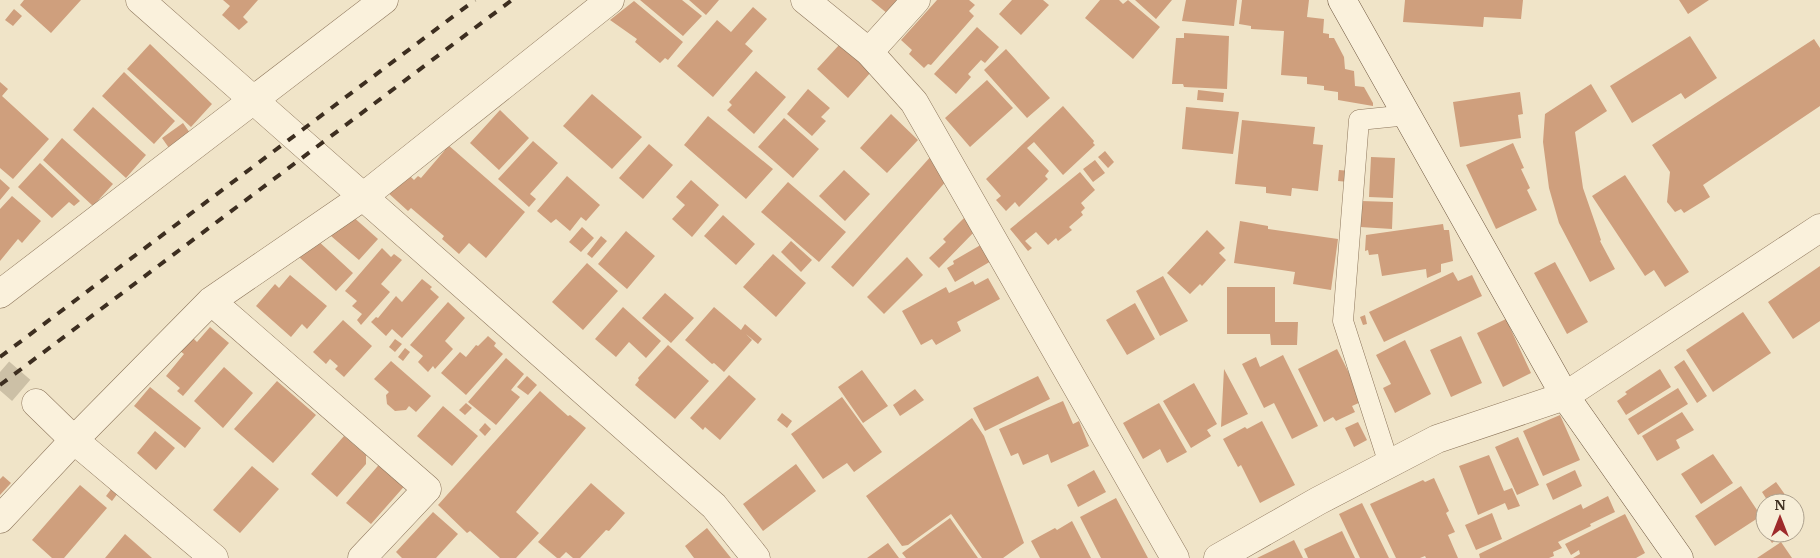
<svg xmlns="http://www.w3.org/2000/svg" width="1820" height="558" viewBox="0 0 1820 558" font-family="Merriweather,serif">
<style>
.building{fill:#cf9f7d}
.lines{fill:none;stroke-linecap:round;stroke-linejoin:round}
.street-tunnel{stroke:#ccc0a6;stroke-width:28;stroke-dasharray:28 14;stroke-linecap:butt}
.lane-casing{stroke:#8d765c;stroke-width:21}
.street-casing{stroke:#8d765c;stroke-width:29}
.secondary-casing{stroke:#6f573f;stroke-width:29}
.lane{stroke:#faf1dc;stroke-width:20}
.street{stroke:#faf1dc;stroke-width:28}
.secondary{stroke:#faf1dc;stroke-width:28}
.rail{stroke:#3d2e20;stroke-width:4;stroke-dasharray:9 9;stroke-linecap:butt}
</style>
<rect width="100%" height="100%" fill="#f0e4c8"/>
<!-- building -->
<path class="building" d="M24 0H81L51 33 20 5Z
M223 0H258L243 17 248 22 239 30 222 15 230 6Z
M640 0H682L702 16 683 36Z
M689 0H719L706 15Z
M871 0H899L888 14Z
M937 0H969L975 5 969 11 974 16 931 65 928 64 924 68 909 54 912 50 901 40Z
M1012 0H1043L1049 5 1021 35 999 14Z
M1100 0H1119L1123 4 1128 0 1160 27 1133 59 1085 18Z
M1135 0H1172L1156 19Z
M1186 0H1237L1234 26 1182 21Z
M1242 0H1309L1307 17 1324 19 1323 33 1329 34V38H1334L1344 57 1345 69 1354 71 1355 86 1364 87 1373 103V106L1338 100V92L1324 90V86L1307 84V77L1281 75 1284 31 1251 29V26L1239 24Z
M1405 0H1523L1521 19 1484 17 1483 27 1403 22Z
M1679 0H1709L1688 14Z
M634 1 683 42 668 60 665 58 660 63 635 42 637 39 610 20Z
M753 7 767 19 745 44 753 51 713 97 677 66 717 20 731 32Z
M14 9 22 16 13 26 5 20Z
M977 27 999 47 985 63 981 60 968 74 971 77 956 94 934 74Z
M1184 33 1229 36 1227 89 1184 87 1183 84H1172L1176 38H1184Z
M1690 36 1717 78 1685 99 1681 93 1632 123 1610 86Z
M1814 39 1820 48V106L1703 185 1710 197 1684 213 1681 209 1675 212 1667 202 1670 172 1652 145Z
M150 44 212 104 191 127 127 69Z
M840 44 871 72 848 98 817 69Z
M1006 49 1050 98 1027 118 984 70Z
M756 71 786 97 754 134 727 110 732 105 729 102Z
M124 72 175 121 154 144 102 96Z
M987 80 1013 108 970 147 945 118Z
M0 82 8 89 2 96 49 139 13 179 0 168Z
M1591 84 1607 111 1575 132 1583 188 1601 240 1600 241 1615 269 1590 282 1559 223 1549 188 1543 142 1545 114Z
M808 89 830 108 821 117 826 121 812 136 787 114Z
M1198 90 1224 93 1223 102 1197 100Z
M1520 92 1523 114 1518 115 1521 138 1460 147 1453 102Z
M592 94 642 137 612 169 563 126Z
M1063 106 1094 141 1093 143 1095 145 1063 175 1034 142 1027 148 1049 171 1045 176 1048 179 1019 207 1015 202 1006 211 996 200 1001 196 986 179Z
M93 107 146 155 126 178 73 130Z
M1186 107 1239 112 1233 154 1182 149Z
M500 110 529 138 499 170 470 143Z
M891 114 918 140 887 173 860 148Z
M708 116 773 169 746 199 684 145Z
M784 118 819 149 793 178 758 147Z
M1242 120 1315 127 1313 144 1323 145 1318 191 1292 188 1291 196 1266 193V187L1235 184Z
M183 123 190 133 169 148 162 138Z
M62 138 113 184 93 206 43 160Z
M533 141 558 163 530 194 536 199 529 207 498 179Z
M1513 143 1524 168 1521 169 1530 188 1527 190 1537 210 1496 229 1466 165Z
M447 144 525 212 486 258 469 243 459 254 442 239 444 236 411 208 408 211 386 191 407 173 414 180 418 176 421 178 445 150 443 148Z
M649 144 673 165 643 199 619 178Z
M1105 151 1114 162 1108 168 1098 157Z
M933 154 948 179 853 287 831 267Z
M1371 157 1395 158 1393 198 1369 197Z
M1095 160 1105 173 1093 182 1083 169Z
M40 163 80 201 74 206 69 202 52 218 18 187Z
M844 170 870 194 845 221 819 196Z
M1339 170 1350 171 1349 182 1338 181Z
M1080 172 1095 190 1081 203 1085 208 1081 212 1083 215 1069 227 1072 230 1058 241 1056 238 1048 245 1036 232 1025 241 1032 248 1028 251 1010 229Z
M1625 175 1689 272 1665 287 1654 270 1645 276 1592 196Z
M567 176 600 205 586 221 581 217 570 231 556 219 551 223 537 211Z
M0 179 10 188 0 200Z
M691 180 719 205 692 237 672 219 685 205 676 197Z
M788 182 846 232 819 262 761 212Z
M12 196 41 221 22 243 18 239 0 261V209Z
M1361 201 1393 202 1392 229 1360 227Z
M351 215 378 239 359 260 331 236Z
M723 215 755 244 736 265 704 236Z
M965 217 977 229 939 268 929 258 946 242 943 239Z
M1240 221 1268 226V229L1338 239 1331 290 1293 284 1295 272 1234 263Z
M1443 224 1444 230H1449L1453 261 1441 264V272L1427 278 1426 269 1382 276 1378 254 1369 255 1368 250 1365 251 1366 235Z
M582 227 594 238 581 252 569 242Z
M1207 230 1225 248 1219 253 1226 260 1202 286 1200 284 1190 294 1167 273Z
M626 231 655 256 627 289 598 264Z
M601 236 607 241 592 258 587 254Z
M316 239 353 273 336 291 299 257Z
M791 241 812 260 801 272 781 252Z
M984 243 993 260 955 282 947 268 954 264 953 261Z
M382 248 391 257 394 254 402 260 381 284 390 292 361 325 357 320 362 314 352 306 357 301 345 291Z
M773 254 806 283 776 317 743 287Z
M907 257 923 275 884 314 867 297Z
M1555 262 1588 322 1567 334 1534 273Z
M587 263 618 291 583 330 552 302Z
M1820 266V321L1793 339 1768 302Z
M1453 272 1458 281 1472 275 1482 296 1384 342 1369 312Z
M290 275 327 306 307 329 302 324 291 337 256 306 275 284 279 288Z
M1163 276 1188 321 1160 336 1136 291Z
M988 278 1000 299 957 322 961 331 936 345 932 339 921 345 902 311 946 287 949 293 973 281 975 285Z
M422 279 432 287 430 289 439 297 402 338 392 329 386 336 371 322 376 317 378 318 396 296 402 302Z
M1227 287H1275V322H1298L1297 345H1271L1270 334H1227Z
M665 293 694 318 671 343 642 318Z
M448 302 465 318 445 341 453 349 435 369 433 366 428 372 418 362 423 356 410 345Z
M1135 303 1155 339 1127 355 1106 320Z
M623 307 661 341 646 358 629 342 616 357 595 339Z
M714 307 741 330 745 324 762 339 758 344 746 334 752 340 724 372 714 363 712 364 685 340Z
M1743 312 1771 353 1713 392 1686 350Z
M1365 315 1367 324 1363 325 1360 317Z
M1506 319 1531 373 1503 387 1477 333Z
M343 320 372 346 344 377 335 369 338 366 330 359 326 364 313 352Z
M210 327 229 343 183 396 177 391 180 388 166 376 184 354 180 351 192 337 197 342Z
M488 336 496 343 494 346 503 354 466 395 441 373 460 352 466 357 476 345 478 346Z
M1461 336 1482 383 1451 397 1430 350Z
M395 339 402 344 395 352 389 347Z
M1405 340 1431 394 1395 413 1383 388 1391 384 1376 355Z
M668 345 709 381 675 419 635 385 639 380 638 378Z
M405 348 410 352 403 361 398 357Z
M1337 349 1363 401 1352 406 1355 412 1336 421 1333 417 1324 422 1298 369Z
M1283 355 1318 426 1292 439 1274 403 1264 408 1242 364 1256 357 1260 367Z
M506 358 524 374 511 390 520 397 496 425 468 402Z
M1684 360 1707 396 1697 403 1674 367Z
M391 361 431 396 416 412 409 406 406 410 395 411 387 404 386 395 389 392 374 379Z
M224 367 253 393 223 428 194 401Z
M1224 369 1248 414 1221 427Z
M1660 369 1671 387 1626 415 1617 401 1627 394 1625 392Z
M862 370 888 406 863 423 838 387Z
M729 375 756 399 720 440 705 427 703 430 690 418Z
M527 376 537 385 528 395 517 387Z
M1038 376 1050 399 985 431 973 408Z
M277 381 316 415 273 463 234 429Z
M1194 383 1217 424 1207 430 1211 436 1191 448 1163 401Z
M150 387 201 428 185 448 134 406Z
M1678 388 1688 404 1638 435 1628 419Z
M915 389 924 400 900 416 893 405Z
M540 391 568 416 570 415 586 428 516 512 539 533 516 558H500L470 531 467 533 438 505Z
M842 397 882 452 854 472 847 463 823 479 791 434Z
M1063 401 1073 424 1079 421 1089 446 1051 463 1048 454 1023 465 1018 453 1011 456 999 429Z
M466 403 472 408 465 415 459 410Z
M1159 403 1187 452 1167 463 1160 449 1143 459 1123 423Z
M443 406 478 436 452 466 417 436Z
M1682 412 1694 430 1676 440 1680 448 1657 461 1642 436Z
M782 413 792 421 787 428 777 420Z
M1560 415 1580 460 1543 476 1523 431Z
M972 418 984 436 1024 543 1003 558H982L951 514 908 545 902 546 866 496Z
M1262 421 1295 485 1260 503 1241 465 1238 467 1223 439 1245 427 1247 429Z
M1358 422 1367 440 1354 447 1345 428Z
M485 423 491 429 485 436 479 430Z
M155 431 175 448 156 470 137 453Z
M344 436 366 455V464L337 497 311 474Z
M1518 437 1539 485 1517 495 1495 447Z
M1713 454 1733 483 1701 504 1681 474Z
M1489 455 1504 491 1512 488 1520 506 1508 510 1505 503 1478 515 1459 466Z
M383 460 408 482 371 524 346 503Z
M796 464 816 491 763 531 743 504Z
M252 466 279 489 240 533 213 510Z
M1094 470 1106 492 1078 507 1067 485Z
M1575 470 1582 486 1553 500 1546 484Z
M3 476 11 483 0 495V479Z
M1434 478 1449 511 1446 513 1455 532 1448 535 1458 558H1426L1425 556 1420 558H1396L1370 504 1423 480 1425 482Z
M1776 482 1791 503H1769L1762 492Z
M591 483 625 513 609 531 606 530 580 558H573L566 552 560 558H557L538 542Z
M80 485 107 508 64 558H52L32 540Z
M1741 486 1761 516 1715 546 1695 516Z
M112 488 118 493 112 501 106 496Z
M1608 496 1615 512 1590 524 1591 526 1558 542 1562 548 1553 552 1554 556 1549 558H1480L1479 554 1581 504 1583 509Z
M1116 498 1148 558H1101L1080 517Z
M1362 503 1389 558H1360L1339 514Z
M433 512 458 534 436 558H402L396 552Z
M1492 513 1502 539 1476 550 1465 525Z
M1625 514 1645 553 1636 558H1573L1580 554 1579 550 1571 555 1565 544Z
M950 518 978 558H906L902 553Z
M1072 521 1091 558H1040L1031 541 1055 528 1057 530Z
M707 528 731 558H694L685 546Z
M1342 531 1355 558H1308L1304 549Z
M1765 533H1785L1772 543Z
M125 534 152 558H105Z
M1294 540 1303 558H1257Z
M1781 542 1792 558H1757Z
M888 543 899 558H867Z"/>
<g class="lines">
<!-- street-tunnel -->
<path class="street-tunnel" d="M0 372 36 403"/>
<defs>
<path id="lane" d="M1389 464 1343 321 1359 120 1408 115"/>
<path id="street" d="M140 0 714 506 756 558
M805 0 869 52 914 102 1175 558
M869 52 916 0
M0 294 384 0
M211 301 427 489 362 558
M36 403 74 440 214 558
M0 519 74 440 211 301 364 196 610 0
M1218 558 1318 501 1437 439 1565 396 1820 228"/>
<path id="secondary" d="M1342 0 1565 396 1679 558"/>
</defs>
<!-- lane casing -->
<use href="#lane" class="lane-casing"/>
<!-- street casing -->
<use href="#street" class="street-casing"/>
<!-- secondary casing -->
<use href="#secondary" class="secondary-casing"/>
<!-- lane -->
<use href="#lane" class="lane"/>
<!-- street -->
<use href="#street" class="street"/>
<!-- secondary -->
<use href="#secondary" class="secondary"/>
<!-- rail -->
<path class="rail" d="M0 357 475 0
M0 385 512 0"/>
</g>
<!-- north arrow -->
<g transform="translate(1780 518)"><circle r="24" fill="#f7eed8" stroke="#ada18e"/>
<path d="M0-4L9 19L0 12L-9 19Z" fill="#9e2a2b"/>
<text y="-8" font-size="14" font-weight="bold" text-anchor="middle" fill="#3d2e20">N</text>
</g>
</svg>
